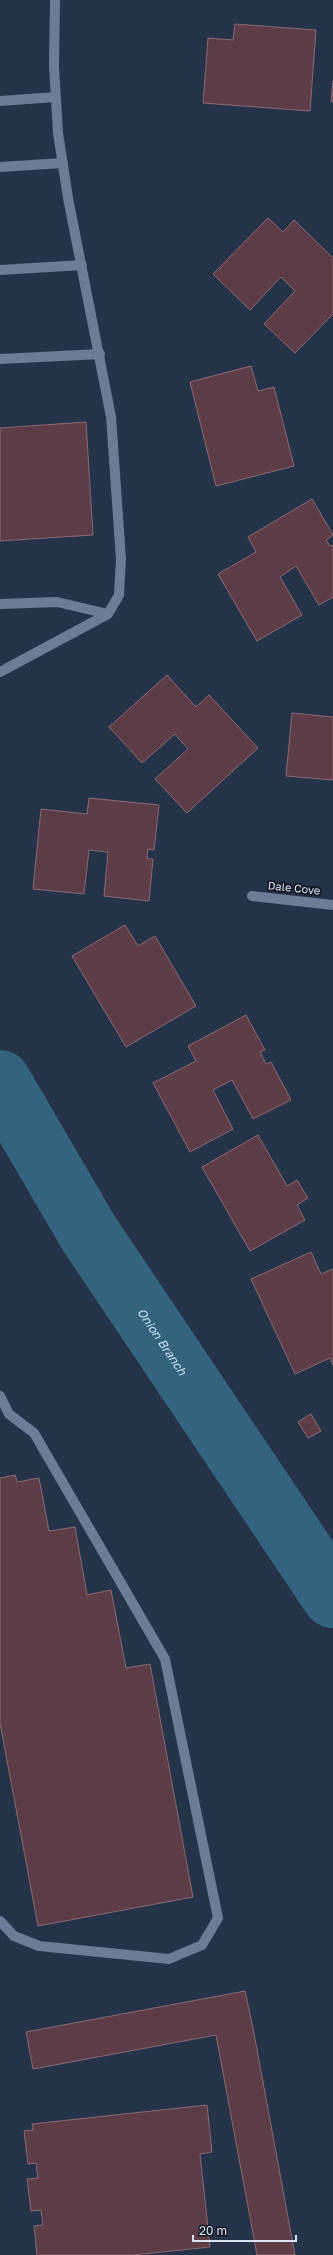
<svg xmlns="http://www.w3.org/2000/svg" width="333" height="2255" viewBox="0 0 333 2255" font-family="'Golos Text',sans-serif">
<style>
.lines{fill:none;stroke-linecap:round;stroke-linejoin:round}
.river{stroke:#34637d;stroke-width:62}
.building{fill:#5c3d47;stroke:#8a6973}
.service{stroke:#6c7c96;stroke-width:10}
.minor{stroke:#6c7c96;stroke-width:10}
.labels{text-anchor:middle;stroke-width:4;stroke-linejoin:round;paint-order:stroke}
.street-label{font-size:11px;fill:#dae4f2;stroke:#141a25}
.water-label{font-size:12px;font-style:italic;fill:#c6e3f4;stroke:#141a25}
</style>
<rect width="100%" height="100%" fill="#253349"/>
<g class="lines">
<!-- river -->
<path class="river" id="s1" d="M0 1081 88 1232 333 1597"/>
</g>
<!-- building -->
<path class="building" d="M235 24 316 30 310 111 203 103 208 38 233 40Z
M333 81V102H331Z
M268 218 283 232 294 220 333 258V314L295 353 264 324 295 291 281 277 250 310 213 274Z
M251 366 258 391 274 387 294 466 216 486 190 382Z
M86 422 93 535 0 541V428Z
M312 499 333 535 326 540 330 546 333 545V597L319 605 296 566 280 577 302 615 257 641 218 574 256 552 248 537Z
M167 675 196 707 209 695 258 748 187 813 155 779 188 749 175 734 142 763 109 727Z
M292 713 333 717V780L286 776Z
M89 798 159 805 154 850 148 849 147 859H153L149 901 104 896 108 852 89 850 84 894 33 889 41 809 87 814Z
M125 925 138 946 155 936 196 1006 126 1047 72 956Z
M246 1015 265 1050 260 1052 266 1064 271 1062 291 1100 253 1119 232 1080 213 1090 233 1129 190 1152 153 1083 196 1061 188 1046Z
M258 1135 287 1186 297 1180 308 1198 297 1205 305 1220 250 1251 202 1167Z
M311 1252 321 1274 333 1269V1365L330 1358 295 1374 251 1279Z
M311 1414 321 1431 308 1438 298 1422Z
M15 1475 17 1482 39 1478 49 1531 75 1527 87 1595 111 1590 126 1668 150 1664 193 1897 38 1926 0 1723V1478Z
M245 1991 253 2028 295 2255H257L216 2035 33 2069 26 2032Z
M207 2105 212 2152 200 2154 210 2247 133 2255H37L34 2226 43 2225 41 2210 31 2211 27 2179 38 2178 36 2163 28 2164 24 2131 33 2130 32 2124Z"/>
<g class="lines">
<!-- service -->
<path class="service" d="M0 101 56 97
M0 167 63 163
M0 270 82 265
M0 359 100 354
M0 604 57 602 108 614
M0 672 108 614 119 595 121 559 111 417 68 198 58 133 54 66 55 0
M0 1396 9 1414 34 1433 165 1659 218 1918 202 1945 169 1959 39 1946 14 1936 0 1921"/>
<!-- minor -->
<path class="minor" d="M252 896 333 905"/>
</g>
<g class="labels">
<!-- street labels -->
<g class="street-label">
<text transform="translate(294 888) rotate(6)" y="4">Dale Cove</text>
</g>
<!-- water labels -->
<g class="water-label">
<text dy="4" stroke="none"><textPath href="#s1" startOffset="307">Onion Branch</textPath></text>
</g>
</g>
<!-- scale -->
<path d="M193 2235v6h103v-6" fill="none" stroke="#dae4f2" stroke-width="2"/>
<text x="199" y="2235" font-size="12" fill="#dae4f2" stroke="#141a25" stroke-width="3" paint-order="stroke">20 m</text>
</svg>
